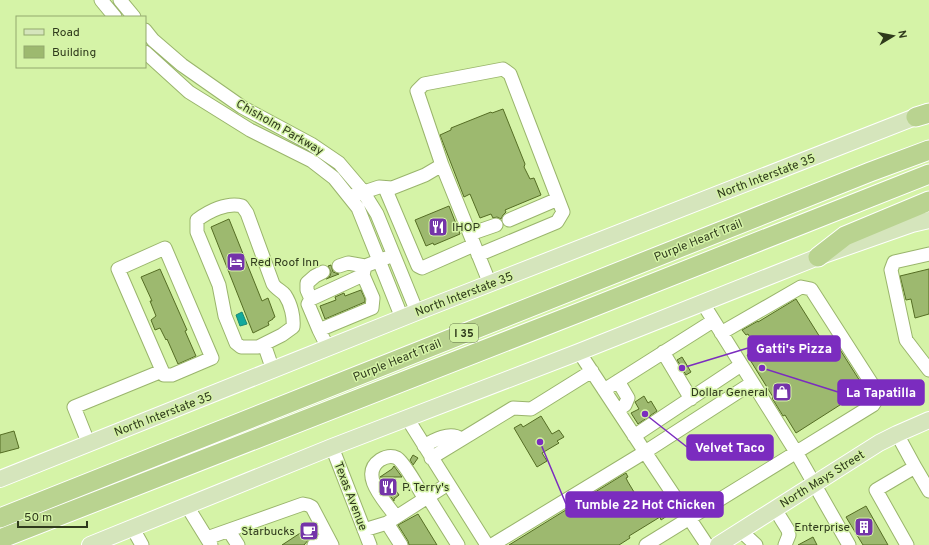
<svg xmlns="http://www.w3.org/2000/svg" width="929" height="545" viewBox="0 0 929 545" font-family="Overpass,sans-serif">
<style>
.water{fill:#11aa9d;stroke:#1a8876}
.building{fill:#9db96f;stroke:#556d24}
.lines{fill:none;stroke-linecap:round;stroke-linejoin:round}
.minor-casing{stroke:#9ab56c;stroke-width:15}
.major-casing{stroke:#fff;stroke-width:18}
.highway-casing{stroke:#fff;stroke-width:21}
.minor{stroke:#fff;stroke-width:13}
.major{stroke:#d5e5bc;stroke-width:16}
.highway{stroke:#b9d390;stroke-width:19}
.labels{text-anchor:middle;stroke-width:3;stroke-linejoin:round;paint-order:stroke}
.shield{fill:#d5f3a7;stroke:#617246;stroke-width:1}
.shield-label{font-size:11px;font-weight:bold;fill:#2f3a1c}
.street-label{font-size:12px;fill:#2f3a1c;stroke:#d5f3a7}
.poi-label{font-size:12px;fill:#2f3a1c;stroke:#d5f3a7;text-anchor:start}
.leader{fill:none;stroke:#7b2cbf;stroke-width:1.5}
.callout-dot{fill:#7b2cbf;stroke:#d5f3a7;stroke-width:1.5}
.callout{fill:#7b2cbf;stroke:#7b2cbf;stroke-width:1.5}
.callout-label{font-size:13px;text-anchor:middle;font-weight:bold;fill:#fff}
</style>
<rect width="100%" height="100%" fill="#d5f3a7"/>
<!-- water -->
<path class="water" d="M242 312 247 324 240 326 236 315Z"/>
<!-- building -->
<path class="building" d="M503 109 525 164 524 167 530 179 534 178 541 195 505 210 506 212 503 215 501 219 497 217 493 218 491 214 480 218 470 194 464 197 440 135 451 130V128L491 112 492 113Z
M449 206 460 234 434 245 433 243 426 246 415 220Z
M229 219 262 301 268 298 275 317 273 318V319L268 322 269 325 253 333 211 227Z
M331 265 333 272 339 274 326 279 330 276 331 272 328 266Z
M160 269 187 330 185 331 196 356 178 364 167 339 166 340 160 328 155 330 151 320 156 316 150 301H152L141 277Z
M929 269V314L915 318 911 299 906 300 900 276Z
M361 290 365 299V302L325 319 320 306 336 300 335 297 344 293 345 296Z
M796 299 823 342 832 337 865 389 796 433 785 415 783 416 772 398 773 397 747 355 757 349 748 334 746 335 742 330 758 321V322Z
M682 357 691 372 686 375 677 360Z
M644 396 648 403 651 401 657 411 638 424 631 413 639 409 635 402Z
M541 416 552 434 559 430 564 437 557 441 559 443 542 453 547 461 537 467 514 428 521 424 523 427Z
M14 431 19 448 0 453V435Z
M413 455 418 458 413 465 410 460Z
M394 466 402 477H380L392 469Z
M626 473 628 477 626 478 628 482 640 502 651 495 654 496 662 509 665 507 670 514 661 520 660 517 629 536 630 538 619 545H509Z
M391 483 399 495 394 499V501L386 490Z
M866 506 888 545H863L846 517Z
M418 514 437 545H409L408 541 398 525Z
M311 526 317 534 310 538 304 545H282Z
M813 537 817 545H798Z"/>
<g class="lines">
<defs>
<path id="minor" d="M101 0 115 17
M120 0 134 17
M145 30 153 40 182 65 242 107 311 144 339 163 362 190 377 214 417 312
M145 52 189 92 250 130 312 161 334 178 358 208 402 318
M442 165 417 91 424 84 503 69 510 74 563 212 557 222 478 255
M385 188 418 266 422 268 474 245
M355 195 379 187 392 188 425 175 442 165 490 284
M509 220 558 199
M470 234 496 225
M165 248 212 358 172 375H164L118 269Z
M929 254 894 262 891 270 906 340 929 370
M339 266 348 263 365 266
M311 299 307 290V283L315 276 323 272
M702 302 796 452 849 545
M319 330 308 304 311 299 363 275
M264 344 258 347H241L236 343 225 316 219 285 197 232V220C209 211 227 202 242 206L247 213 273 284C276 289 282 291 285 295 291 304 294 317 293 327L282 335 264 344 273 370
M328 348 319 330 372 308 373 298 363 275 365 266 386 258
M663 352 691 399
M604 390 713 321
M618 410 625 405 628 398 618 381
M407 418 487 545
M897 434 915 467 876 490 907 545
M634 436 741 365
M88 442 74 407 162 371
M424 446C434 440 450 431 461 439
M332 447 370 545
M431 458 513 408 531 409 592 371
M915 467 929 491
M428 497 458 545
M187 506 211 545
M775 509 788 530 789 535 785 545
M396 517C386 502 358 475 380 460 385 457 391 455 397 458 405 463 419 490 425 499
M132 527 142 545
M364 530 387 523
M229 531 238 545
M741 531 756 545
M207 538 303 504 308 505 312 507 332 545
M314 545 327 537
M401 545 387 523 448 484
M492 545 645 452 579 352
M646 545 873 405C879 397 877 392 872 384L811 289 801 287 721 333
M707 545 645 452 752 383"/>
<path id="major" d="M0 479 417 312 928 112
M90 545 332 447 579 352 818 257 912 224 929 220
M718 545 879 443 897 434 929 420"/>
<path id="highway" d="M916 117 929 113
M818 257 845 236 929 201
M0 518 870 172 929 150
M0 539 578 313 929 174"/>
</defs>
<!-- minor casing -->
<use href="#minor" class="minor-casing"/>
<!-- major casing -->
<use href="#major" class="major-casing"/>
<!-- highway casing -->
<use href="#highway" class="highway-casing"/>
<!-- minor -->
<use href="#minor" class="minor"/>
<!-- major -->
<use href="#major" class="major"/>
<!-- highway -->
<use href="#highway" class="highway"/>
</g>
<!-- icons -->
<defs>
<symbol id="restaurant-square" viewBox="-11 -11 22 22"><rect x="-9" y="-9" width="18" height="18" rx="4" fill="#7434a9" stroke="#d5f3a7"/><path d="M-5-6h1v4h1v-4h1v4h1v-4h1v5L-1.5 .5V6h-2V.5L-5-1ZM5-6V6H3V1.5H1.5Q1.5-4 5-6Z" fill="#fff"/></symbol>
<symbol id="hotel-square" viewBox="-11 -11 22 22"><rect x="-9" y="-9" width="18" height="18" rx="4" fill="#7434a9" stroke="#d5f3a7"/><path d="M-6-4.5h1.5V1H6V5H4.5V3h-9V5H-6ZM-4 0a1.8 1.8 0 1 1 3.6 0ZM.5 0V-2.5h3Q6-2.5 6 0Z" fill="#fff"/></symbol>
<symbol id="shop-square" viewBox="-11 -11 22 22"><rect x="-9" y="-9" width="18" height="18" rx="4" fill="#7434a9" stroke="#d5f3a7"/><path d="M-5-2.5h2.3a2.7 3.5 0 0 1 5.4 0H5L5.5 6h-11ZM-1.5-2.5h3a1.5 2.3 0 0 0-3 0Z" fill="#fff"/></symbol>
<symbol id="building-square" viewBox="-11 -11 22 22"><rect x="-9" y="-9" width="18" height="18" rx="4" fill="#7434a9" stroke="#d5f3a7"/><path d="M-4-6H4V6H1V3H-1V6H-4ZM-2.5-4.3h1.7v1.8h-1.7ZM.8-4.3h1.7v1.8H.8ZM-2.5-1h1.7V.8h-1.7ZM.8-1h1.7V.8H.8Z" fill="#fff"/></symbol>
<symbol id="cafe-square" viewBox="-11 -11 22 22"><rect x="-9" y="-9" width="18" height="18" rx="4" fill="#7434a9" stroke="#d5f3a7"/><path d="M-5.5-4.5H6V0H3Q3 3.5 0 3.5H-2.5Q-5.5 3.5-5.5 0ZM3-3.2v2h1.7v-2ZM-6 4.5H4V6H-6Z" fill="#fff"/></symbol>
</defs>
<g fill-rule="evenodd">
<use href="#restaurant-square" x="427" y="216" width="22" height="22"/>
<use href="#hotel-square" x="225" y="251" width="22" height="22"/>
<use href="#shop-square" x="771" y="381" width="22" height="22"/>
<use href="#restaurant-square" x="377" y="476" width="22" height="22"/>
<use href="#building-square" x="853" y="516" width="22" height="22"/>
<use href="#cafe-square" x="298" y="520" width="22" height="22"/>
</g>
<g class="labels">
<!-- shield labels -->
<rect class="shield" x="450" y="324" width="28" height="18" rx="3"/>
<g class="shield-label">
<text x="464" y="337">I 35</text>
</g>
<!-- street labels -->
<g class="street-label">
<text transform="translate(280 127) rotate(30)" y="4">Chisholm Parkway</text>
<text transform="translate(766 176) rotate(-21)" y="4">North Interstate 35</text>
<text transform="translate(698 240) rotate(-22)" y="4">Purple Heart Trail</text>
<text transform="translate(464 294) rotate(-21)" y="4">North Interstate 35</text>
<text transform="translate(397 360) rotate(-22)" y="4">Purple Heart Trail</text>
<text transform="translate(163 414) rotate(-21)" y="4">North Interstate 35</text>
<text transform="translate(822 479) rotate(-32)" y="4">North Mays Street</text>
<text transform="translate(351 496) rotate(69)" y="4">Texas Avenue</text>
</g>
<!-- poi labels -->
<g class="poi-label">
<text x="452" y="231">IHOP</text>
<text x="250" y="266">Red Roof Inn</text>
<text x="768" y="396" text-anchor="end">Dollar General</text>
<text x="402" y="491">P. Terry's</text>
<text x="850" y="531" text-anchor="end">Enterprise</text>
<text x="295" y="535" text-anchor="end">Starbucks</text>
</g>
</g>
<!-- callouts -->
<path class="leader" d="M682 368L748 348M762 368L838 392M645 414L687 447M540 442L566 504"/>
<g class="callout-dot">
<circle cx="682" cy="368" r="4"/>
<circle cx="762" cy="368" r="4"/>
<circle cx="645" cy="414" r="4"/>
<circle cx="540" cy="442" r="4"/>
</g>
<g class="callout">
<rect x="748" y="336" width="92" height="25" rx="4"/>
<rect x="838" y="380" width="86" height="25" rx="4"/>
<rect x="687" y="435" width="86" height="25" rx="4"/>
<rect x="566" y="492" width="157" height="25" rx="4"/>
</g>
<g class="callout-label">
<text x="794" y="353">Gatti's Pizza</text>
<text x="881" y="397">La Tapatilla</text>
<text x="730" y="452">Velvet Taco</text>
<text x="645" y="509">Tumble 22 Hot Chicken</text>
</g>
<!-- legend -->
<rect x="16" y="16" width="130" height="52" fill="#d5f3a7" stroke="#93a96f"/>
<rect x="24" y="29" width="20" height="6" fill="#d5e5bc" stroke="#93a96f"/>
<text x="52" y="36" font-size="12" fill="#2f3a1c">Road</text>
<rect x="24" y="46" width="20" height="12" fill="#9db96f" stroke="#93a96f"/>
<text x="52" y="56" font-size="12" fill="#2f3a1c">Building</text>
<!-- north arrow -->
<g transform="translate(893 36) rotate(80)" stroke="#d5f3a7" stroke-width="3" paint-order="stroke">
<path d="M0-3L7 15L0 10L-7 15Z" fill="#2f3a1c"/>
<text y="-6" font-size="11" font-weight="bold" text-anchor="middle" fill="#2f3a1c">N</text>
</g>
<!-- scale -->
<path d="M18 521v6h69v-6" fill="none" stroke="#2f3a1c" stroke-width="2"/>
<text x="24" y="521" font-size="12" fill="#2f3a1c" stroke="#d5f3a7" stroke-width="3" paint-order="stroke">50 m</text>
</svg>
